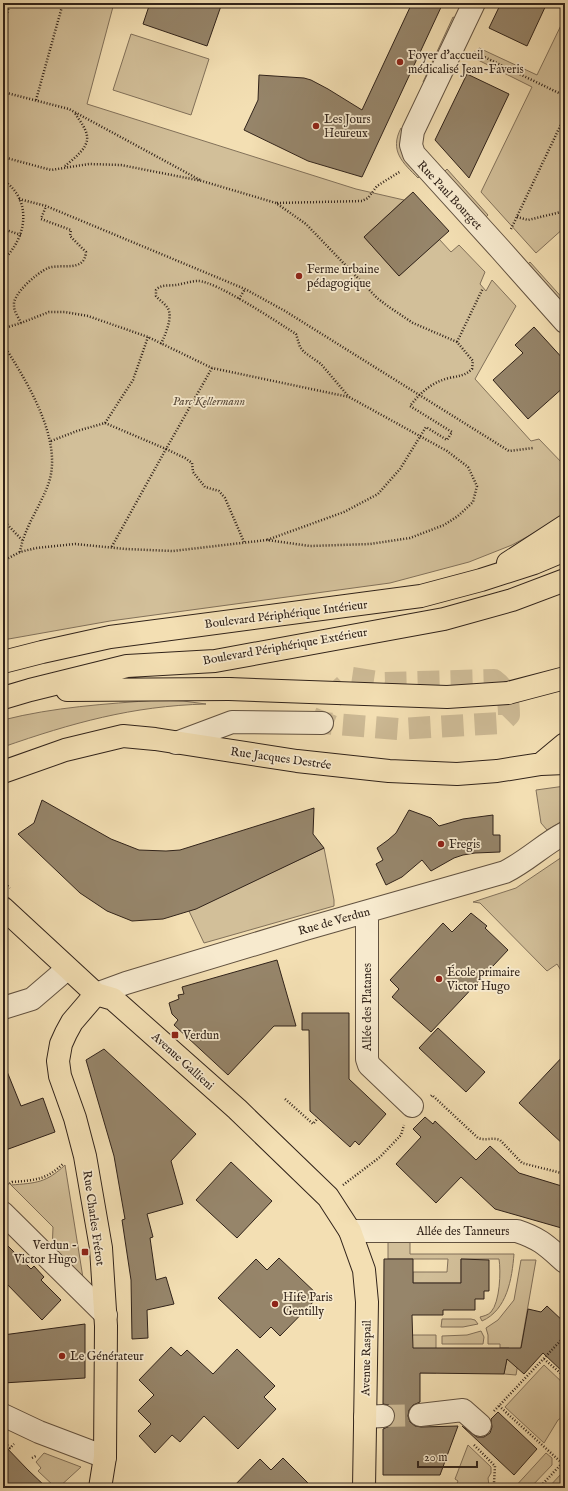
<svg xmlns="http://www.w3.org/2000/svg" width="568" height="1491" viewBox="0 0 568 1491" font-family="'IM FELL English',serif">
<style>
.green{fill:#d2bf99;stroke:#82715a}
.building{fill:#96856a;stroke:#31231a}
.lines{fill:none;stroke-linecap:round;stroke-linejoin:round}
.minor-tunnel{stroke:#ccb994;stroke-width:22;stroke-dasharray:22 11;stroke-linecap:butt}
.minor-casing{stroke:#625240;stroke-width:24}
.major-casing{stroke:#31231a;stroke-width:24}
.highway-casing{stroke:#31231a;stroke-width:24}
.path{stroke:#31231a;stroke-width:2.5;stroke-dasharray:1 2;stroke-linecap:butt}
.minor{stroke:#f7eace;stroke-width:22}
.major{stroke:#f3dfb3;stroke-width:22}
.highway{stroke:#f3dfb3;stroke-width:22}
.highway-bridge-casing{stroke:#31231a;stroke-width:24;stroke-linecap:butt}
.highway-bridge{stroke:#f3dfb3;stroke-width:22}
.poi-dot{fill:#8f2418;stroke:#f7eace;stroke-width:1.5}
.labels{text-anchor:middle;stroke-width:3.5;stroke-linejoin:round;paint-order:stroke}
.poi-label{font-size:12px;fill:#31231a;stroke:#f7eace;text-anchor:start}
.street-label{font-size:12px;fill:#31231a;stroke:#f7eace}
.park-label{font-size:12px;font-style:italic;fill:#594a3a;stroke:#f7eace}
</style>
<rect width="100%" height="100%" fill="#f3dfb3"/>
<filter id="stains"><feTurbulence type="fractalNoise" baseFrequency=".005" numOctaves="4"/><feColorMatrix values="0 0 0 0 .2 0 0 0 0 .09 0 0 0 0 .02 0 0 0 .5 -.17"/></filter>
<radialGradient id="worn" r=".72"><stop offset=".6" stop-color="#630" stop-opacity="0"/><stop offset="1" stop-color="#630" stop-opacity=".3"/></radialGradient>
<!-- green -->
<path class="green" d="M3 3H114L87 104 356 189 404 200 364 237 399 276 439 239 451 252 459 245 485 272 480 284 486 291 492 280 516 306 475 379 531 441 539 439 565 466V515L545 527 512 545 469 562 390 583 110 621 3 640Z
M453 17 458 19 427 84 423 82Z
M565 17V227L536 253 481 192 532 87 474 58 479 48 537 75Z
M131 34 209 59 191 115 113 90Z
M401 128 405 131 423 173 418 178C403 163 389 151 401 128Z
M447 169 488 215 481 222 440 176Z
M530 262 565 301V315L523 269Z
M158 700 183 701 206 704C132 706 72 723 3 747V720C54 707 105 704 158 700Z
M565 786V820L547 830 541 823 536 790Z
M324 848 334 900V906L204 943 189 911Z
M565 855V977L557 964 547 971 480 903 473 902 516 888Z
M65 1165 83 1278 52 1253 53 1227 11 1185C36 1183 46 1183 65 1165Z
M388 1240H410V1254H514C512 1279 507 1310 482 1321L480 1317C484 1316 488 1315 491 1312 500 1302 501 1271 499 1259H461V1283H413V1272H447L448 1259H388Z
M521 1260H536L516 1375 504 1374 509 1348H500V1344H488V1335L486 1328 498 1320 514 1300Z
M442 1319H471L475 1320 478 1324 463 1327H441Z
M481 1331 484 1337 483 1344H442V1336L467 1335Z
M412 1335H436V1373H412Z
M544 1365 565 1385V1415L558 1420 544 1443 505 1407Z
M468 1445 491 1467V1473L488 1478 489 1486 494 1488H455L458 1481 455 1479Z
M44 1453 81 1467 58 1488H56L38 1471 41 1468 36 1462Z
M546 1453 552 1458V1465L530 1488H514Z
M565 1472V1488H548L561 1474Z"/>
<!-- building -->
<path class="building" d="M150 3H222L207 46 143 24Z
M412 3H443L362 177 308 161 244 130 258 100 259 75 304 78 311 80 328 89 362 110Z
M501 3H547L527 46 489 28Z
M467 74 509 94 469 178 435 140Z
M413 192 449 231 399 276 364 237Z
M534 327 565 361V386L528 419 493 380 523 353 515 345Z
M42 800 111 839 139 850 166 851 180 850 314 808 313 834 324 848 196 909 163 919 132 921 107 911 80 893 18 834 34 823Z
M409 810 431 818 439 826 463 819 493 815V835H500V852L475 853 463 855 454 858 431 871 422 860 402 877 386 885 376 864 383 860 377 848 388 840 396 833Z
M471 913 487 926 485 928 508 950 431 1032 392 997 399 989 390 980 443 923 452 932Z
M277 960 296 1026H274L228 1075 174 1025 178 1020 172 1014 169 1003 179 999 178 995 184 994 182 987Z
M302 1013H349V1079L386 1114 359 1145 355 1141 350 1147 310 1111 309 1030H302Z
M438 1028 485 1072 466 1092 419 1048Z
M104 1049 196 1134 171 1161 183 1204 147 1214 153 1237 150 1238 156 1280 166 1277 174 1304 147 1310 148 1338 132 1339 131 1280 122 1220 125 1219 114 1156 86 1060Z
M565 1054V1146L519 1103Z
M3 1064H4L21 1106 43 1098 55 1132 3 1151Z
M425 1117 433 1124 435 1121 476 1160 490 1146 519 1173 565 1187V1229L495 1209 461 1177 436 1203 396 1164 421 1137 413 1129Z
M231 1162 272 1201 237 1238 196 1200Z
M3 1241 31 1269 34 1266 44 1277 41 1280 61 1300 42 1320 3 1280Z
M279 1258 319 1296 280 1336 271 1327 260 1338 218 1298 256 1259 267 1270Z
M384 1259H413V1283H461V1259L489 1260V1291H484V1299H475V1310H443V1315H412L413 1348H521L528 1309 541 1312 547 1306 565 1323V1374L543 1353 524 1374 507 1359 504 1374 420 1373V1402L413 1405 409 1410 408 1416 410 1422 415 1426 421 1427 458 1426 440 1475H383V1429L390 1426 394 1421 395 1416 393 1409 389 1405 383 1404Z
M85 1324V1378L3 1383V1335Z
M171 1347 181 1356 187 1350 213 1374 237 1349 275 1386 264 1397 276 1409 238 1449 204 1416 180 1442 172 1435 155 1453 139 1436 151 1424 138 1411 154 1395 139 1380Z
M498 1412 537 1449 514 1475 462 1426 477 1437H484L490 1433 492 1427 491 1419Z
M3 1444 28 1470 47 1488H9L3 1482Z
M283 1458 313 1488H232L260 1459 271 1470Z"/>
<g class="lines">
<!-- minor-tunnel -->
<path class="minor-tunnel" d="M352 678 385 683 494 680C506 689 509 699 509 715L501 723 398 729 322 723 333 696Z
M383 1416 420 1415"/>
<defs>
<path id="minor" d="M474 3 413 131 411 145 414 154 501 250 565 322
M176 743 232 722 322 723
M367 912V1059L369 1065 412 1106
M96 994 126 983 305 929 505 872C527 861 544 844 565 833
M3 1008 32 999 67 969
M3 1213 106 1315
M350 1231H517C541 1239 547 1246 565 1262
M3 1415 39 1432 105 1457
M420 1415 463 1410 480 1425
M365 1417 383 1416"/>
<path id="major" d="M541 764 565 744
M3 772 65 750 123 736 155 739 297 761 389 771 457 774 497 771 541 764 565 763
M3 908 96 994 113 999 237 1109 328 1197 350 1231 364 1270 367 1302 364 1488
M96 994 72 1022 66 1033 61 1044 58 1061 60 1076 75 1118 85 1156 101 1248 106 1326 105 1457 100 1488"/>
<path id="highway" d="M508 563 565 526
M3 662 42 652 110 637 421 596 481 580 534 563 565 550
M67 690 229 689
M508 693 565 678
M3 698 30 690 127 666 215 661 444 619 512 600 565 580"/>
</defs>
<!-- minor casing -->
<use href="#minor" class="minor-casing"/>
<!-- major casing -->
<use href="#major" class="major-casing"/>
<!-- highway casing -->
<use href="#highway" class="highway-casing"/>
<!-- path -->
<path class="path" d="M3 27 10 3
M474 52 565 96
M3 92 69 109 200 180
M36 100 63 3
M3 157 51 170 89 164 121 165 202 181 276 203 306 224 377 298 389 307 413 323 457 342 473 361 472 369C465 376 458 376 449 378 432 382 420 393 410 406L452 432 447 440 426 427 400 469 378 494 344 512 267 540
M65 166C73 159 89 148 87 136 86 128 79 120 75 113
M3 180C33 200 27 238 3 260
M19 199 46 206 245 289 285 311 509 451 533 448
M277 203 362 201 368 198 377 186 401 171
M517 217 528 220 565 211
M3 229 21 235
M511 229 565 116
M239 299 245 289
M21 323C19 318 14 312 14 306 12 294 37 273 48 268 62 263 84 273 86 252L70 236 71 230 41 219 46 206
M3 327H8L21 323 49 312H65L88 316 148 337 212 368 349 397 447 451 468 467 477 486 473 502 458 516 444 525 410 538 370 544 310 546 267 540 173 551 126 549 75 544 36 548 20 552 3 561
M457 342 483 288
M3 344C26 380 63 439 49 482 41 506 24 527 20 552
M161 344C165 335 174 316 167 307 164 303 159 300 156 296V290C161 284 169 286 176 285 183 284 191 281 198 281 216 281 277 322 296 334L300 347 304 352 321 364 349 397
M212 368 166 449 185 458 192 463 193 472 205 487 219 491 225 498 244 542
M105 423 133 380 148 337
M51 441 77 431 105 423 166 449 111 548
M3 520 22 540
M3 882 10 888
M431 1096 432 1095 478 1138C486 1141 493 1137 500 1140L522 1163 565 1174
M285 1099 313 1124 318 1118
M3 1180 8 1185 12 1182C36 1180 46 1180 64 1163
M343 1185 380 1157 401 1135 404 1125
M544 1359 565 1377
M499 1406 562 1463
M494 1411 565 1336
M3 1441 10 1448 14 1444
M474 1445 495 1466 494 1483 498 1488
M32 1458 36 1456
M121 1485 136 1486 138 1488
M539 1488 565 1460"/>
<!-- minor -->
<use href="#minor" class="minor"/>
<!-- major -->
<use href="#major" class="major"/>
<!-- highway -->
<use href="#highway" class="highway"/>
<defs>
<path id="highway-bridge" d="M229 689 447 697 508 693"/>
</defs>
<!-- highway-bridge casing -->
<use href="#highway-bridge" class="highway-bridge-casing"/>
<!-- highway-bridge -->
<use href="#highway-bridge" class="highway-bridge"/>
</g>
<!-- markers -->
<g class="poi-dot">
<circle cx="400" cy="62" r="4"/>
<circle cx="316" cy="126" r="4"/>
<circle cx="299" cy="276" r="4"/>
<circle cx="441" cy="844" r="4"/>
<circle cx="439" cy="979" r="4"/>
<rect x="171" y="1031" width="8" height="8" rx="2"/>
<rect x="81" y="1248" width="8" height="8" rx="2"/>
<circle cx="275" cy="1304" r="4"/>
<circle cx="62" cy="1356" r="4"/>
</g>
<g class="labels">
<!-- poi labels -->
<g class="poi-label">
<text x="408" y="59">Foyer d'accueil<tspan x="408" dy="14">médicalisé Jean-Faveris</tspan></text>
<text x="324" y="123">Les Jours<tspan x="324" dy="14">Heureux</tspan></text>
<text x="307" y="273">Ferme urbaine<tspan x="307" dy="14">pédagogique</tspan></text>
<text x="449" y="848">Fregis</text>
<text x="447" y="976">École primaire<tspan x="447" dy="14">Victor Hugo</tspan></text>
<text x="183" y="1039">Verdun</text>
<text x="77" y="1249" text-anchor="end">Verdun -<tspan x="77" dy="14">Victor Hugo</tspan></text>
<text x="283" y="1301">Hife Paris<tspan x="283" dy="14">Gentilly</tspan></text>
<text x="70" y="1360">Le Générateur</text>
</g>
<!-- street labels -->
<g class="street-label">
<text transform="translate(450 195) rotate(47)" y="4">Rue Paul Bourget</text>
<text transform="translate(286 614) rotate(-7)" y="4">Boulevard Périphérique Intérieur</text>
<text transform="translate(285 646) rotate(-10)" y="4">Boulevard Périphérique Extérieur</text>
<text transform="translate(281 758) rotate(8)" y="4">Rue Jacques Destrée</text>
<text transform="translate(334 921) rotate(-16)" y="4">Rue de Verdun</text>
<text transform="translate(367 1007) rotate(-90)" y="4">Allée des Platanes</text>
<text transform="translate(183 1061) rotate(42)" y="4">Avenue Gallieni</text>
<text transform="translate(94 1218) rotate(82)" y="4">Rue Charles Frérot</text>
<text x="463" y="1235">Allée des Tanneurs</text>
<text transform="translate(366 1358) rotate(-89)" y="4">Avenue Raspail</text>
</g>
<!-- park labels -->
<g class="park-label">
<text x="209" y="405">Parc Kellermann</text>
</g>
</g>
<!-- margin -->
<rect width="568" height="1491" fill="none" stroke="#f3dfb3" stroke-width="16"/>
<rect x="4" y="4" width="560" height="1483" fill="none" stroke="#31231a" stroke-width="2"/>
<rect x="8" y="8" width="552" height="1475" fill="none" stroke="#31231a"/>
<!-- scale -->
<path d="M418 1461v6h59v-6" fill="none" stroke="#31231a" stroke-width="2"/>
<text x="424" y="1461" font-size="12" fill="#31231a" stroke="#f7eace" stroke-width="3" paint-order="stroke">20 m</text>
<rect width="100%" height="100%" filter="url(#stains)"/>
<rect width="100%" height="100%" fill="url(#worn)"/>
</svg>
